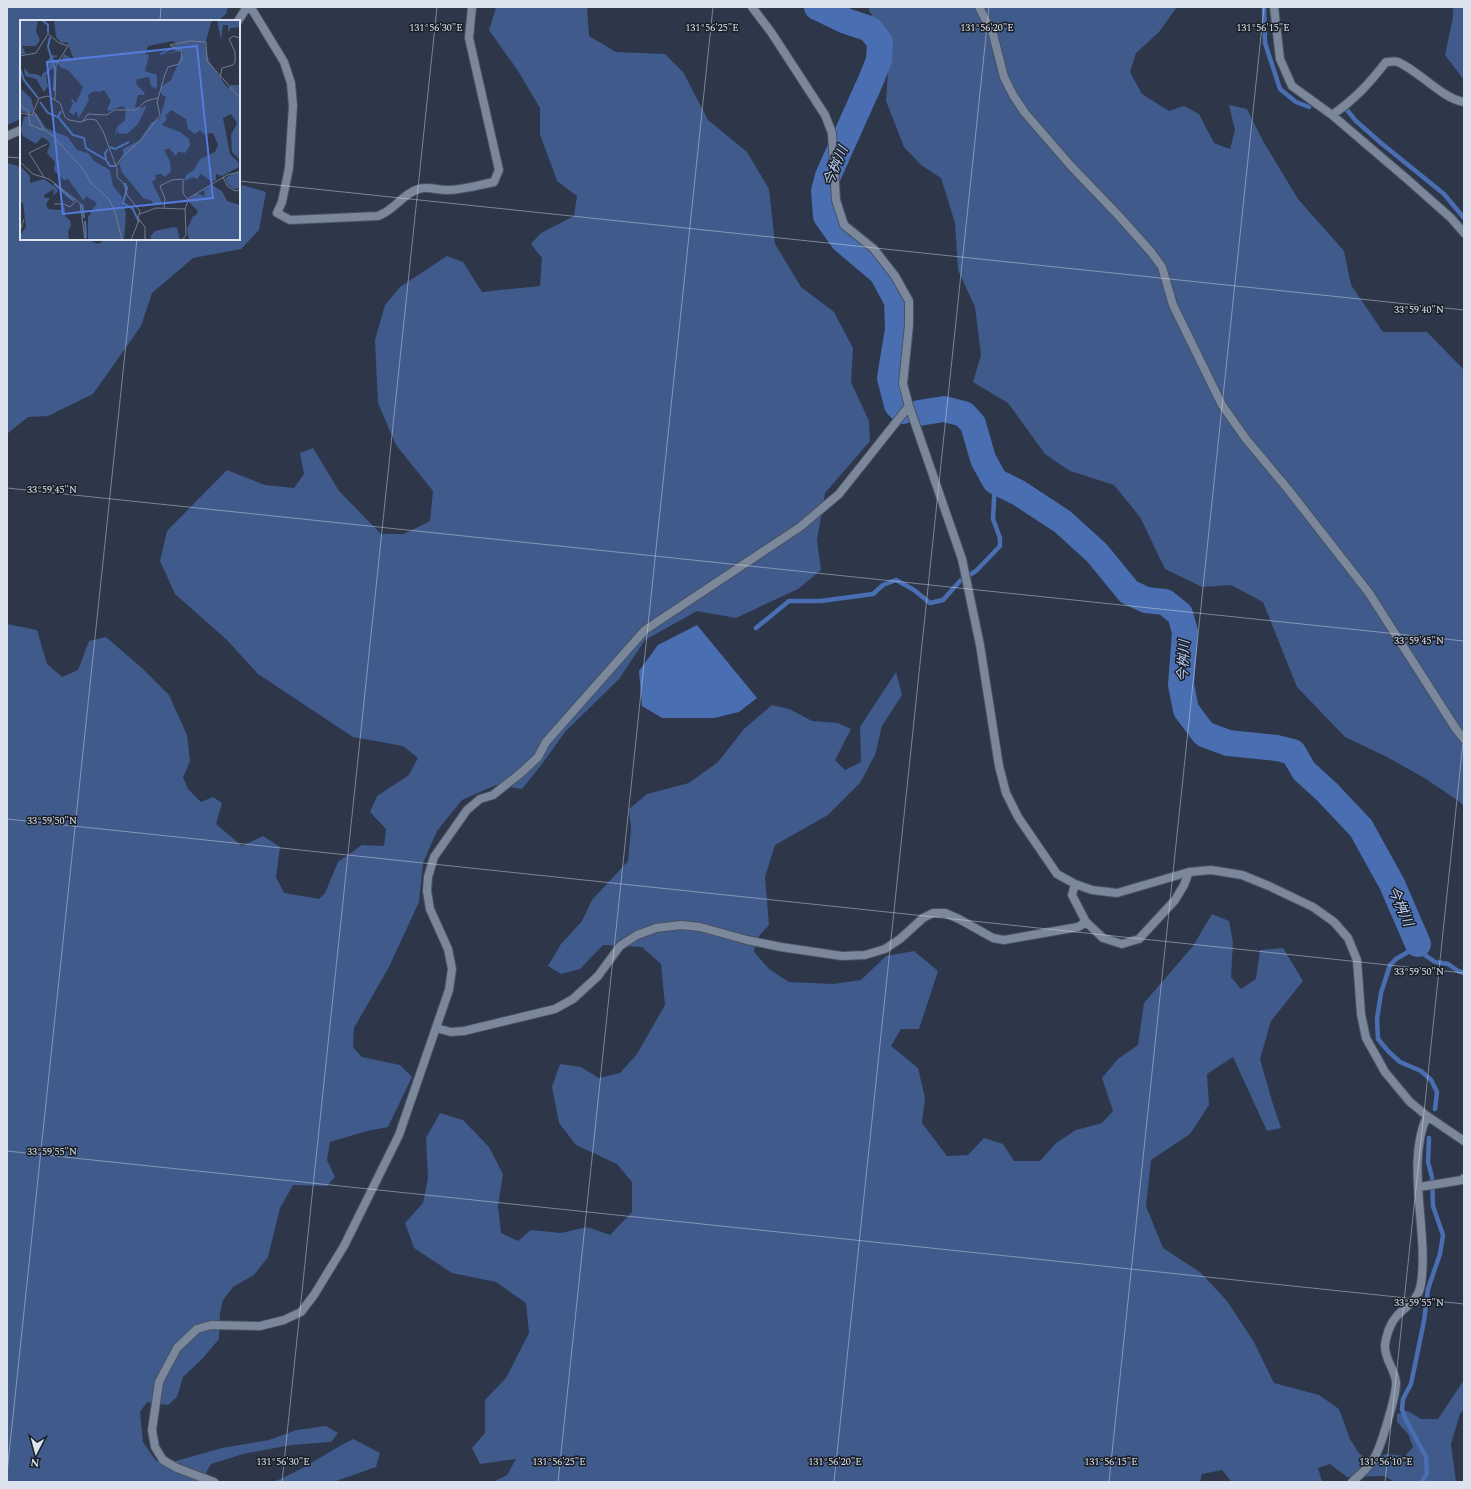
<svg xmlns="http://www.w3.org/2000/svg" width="1471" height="1489" viewBox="0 0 1471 1489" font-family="Spectral,'Noto Sans JP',serif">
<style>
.green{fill:#3f5a8b}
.water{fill:#496eb1}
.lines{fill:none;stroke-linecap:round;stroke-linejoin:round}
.stream{stroke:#496eb1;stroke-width:4.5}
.river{stroke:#496eb1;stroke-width:26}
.minor-casing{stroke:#495261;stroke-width:10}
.minor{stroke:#7b879b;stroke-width:8}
.ticks{fill:none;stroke:#dce3ee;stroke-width:1;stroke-opacity:0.45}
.labels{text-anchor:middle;stroke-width:3;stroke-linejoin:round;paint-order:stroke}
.water-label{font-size:14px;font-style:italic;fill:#b7cdf2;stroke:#1a1f27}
.inset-river{fill:none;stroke:#496eb1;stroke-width:2}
.inset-road{fill:none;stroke:#737c8b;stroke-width:1}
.view{fill:#567bdf;fill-opacity:0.15;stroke:#567bdf;stroke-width:2}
.inset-edge{fill:none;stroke:#dce3ee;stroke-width:2}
.ticks-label{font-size:10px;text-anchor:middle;fill:#dce3ee;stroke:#1a1f27;stroke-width:3;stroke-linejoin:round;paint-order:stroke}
</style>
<rect width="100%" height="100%" fill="#2d3749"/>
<!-- green -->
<path class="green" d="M7 7H228L226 14 218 21H21V119L7 125Z
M587 7 589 36 616 52 665 54 683 72 708 120 747 152 769 189 775 244 801 287 834 312 853 348 851 382 869 421 870 441 825 493 817 540 821 570 798 589 736 618 697 611 645 640 619 679 565 732 542 764 522 789 496 785 462 800 437 831 423 863 419 902 389 967 354 1028 353 1047 362 1057 400 1065 412 1077 388 1127 367 1131 330 1142 327 1160 335 1177 327 1186 293 1185 280 1208 268 1257 254 1275 233 1287 223 1300 220 1313 219 1339 203 1358 183 1377 177 1397 168 1405 147 1402 140 1412 143 1442 156 1461H176L222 1448 269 1440 297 1430 326 1426 338 1433 331 1442 291 1445 243 1454 211 1464 206 1473 210 1482H7V624L37 630 47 664 62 677 78 670 89 641 106 637 143 669 169 695 187 735 190 761 183 777 188 789 201 802 213 797 222 803 216 824 242 846 263 836 280 847 276 877 284 893 319 899 325 893 338 862 362 845 384 846 386 829 370 812 377 796 409 775 418 758 403 746 353 737 258 674 227 640 175 594 160 561 167 531 227 470 265 485 294 488 304 474 300 453 313 448 339 491 381 534H404L430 521 433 491 396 445 378 403 375 340 385 305 400 287 447 256 463 262 482 292 540 286 542 258 531 244 541 233 574 216 577 196 557 181 540 134V108L518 71 489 30 496 8 498 7Z
M869 7H1177L1159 32 1136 53 1130 72 1142 94 1169 111 1184 106 1199 114 1214 143 1230 149 1235 130 1229 105 1247 109 1263 141 1298 199 1344 251 1351 285 1383 332H1427L1464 370V807L1460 802 1426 779 1387 757 1345 737 1297 687 1263 602 1231 585 1202 587 1165 569 1140 517 1114 485 1070 471 1045 454 1008 403 973 382 981 355 975 307 958 270 955 223 941 178 921 165 904 147 886 101 889 57 881 27 869 11Z
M1453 7H1464V80L1445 55 1453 17Z
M7 163 21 167V239H86L98 244 107 239H239V188L242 185 266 192 259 230 241 249 193 258 152 293 141 326 93 394 48 416 28 417 7 434Z
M896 672 902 695 882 726 875 755 860 783 828 815 775 845 765 877 769 925 757 938 754 952 769 969 789 982 833 984 861 980 886 956 914 951 938 971 919 1029H901L891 1046 918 1068 925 1098 922 1123 947 1156 968 1155 984 1138 1003 1144 1014 1161H1040L1056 1143 1076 1130 1102 1123 1113 1111 1102 1078 1118 1059 1138 1045 1144 1003 1193 946 1212 914 1229 921 1233 942 1231 977 1241 989 1256 979 1260 950 1283 948 1303 981 1271 1021 1260 1059 1272 1101 1281 1128 1267 1131 1233 1057 1207 1074 1209 1105 1190 1134 1151 1160 1146 1206 1163 1248 1200 1272 1227 1301 1254 1342 1274 1383 1319 1395 1339 1409 1350 1439 1358 1452 1367 1460 1387 1454 1405 1456 1413 1447 1408 1434 1397 1422V1414L1408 1411 1421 1419H1438L1464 1380V1409L1460 1414 1451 1444 1456 1482H1395L1384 1476 1347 1477 1330 1464 1318 1468 1322 1482H1232L1222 1470 1202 1474 1200 1482H493L507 1475 516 1459 480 1464 472 1448 485 1433V1400L506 1378 529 1333 526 1303 496 1282 452 1273 414 1248 405 1223 423 1203 428 1178 426 1138 440 1113 463 1120 489 1147 503 1174 498 1206 501 1233 518 1241 531 1230 561 1233 587 1227 610 1235 632 1212V1182L617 1164 576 1145 559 1123 552 1087 560 1064 581 1067 599 1078 620 1073 637 1054 665 1005 661 964 642 947 603 945 580 969 561 974 548 966 561 944 582 921 592 900 628 861 631 829 629 809 647 794 689 783 718 762 744 729 772 705 789 709 812 721 838 723 851 729 835 760 845 770 861 762 860 727Z
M353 1439 380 1453 376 1467 333 1482H273C300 1472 327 1452 353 1439Z"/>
<!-- water -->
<path class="water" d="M697 625 757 698 739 712 714 718H662L642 706 639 671 658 645Z"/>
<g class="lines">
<!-- stream -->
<path class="stream" d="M1264 7 1265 43 1280 89 1296 102 1309 107
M1347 110 1356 121 1381 143 1444 194 1464 218
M756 628 789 601H821L873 594 883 585 896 580 914 590 930 603 943 600 960 581 976 571 1000 546V538L993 519 995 481
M1435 1109 1437 1092 1431 1080 1421 1071 1400 1062 1388 1051 1378 1039 1377 1019 1381 993 1390 965 1396 959 1408 952 1418 944 1425 955 1435 962 1448 964 1458 971 1464 973
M1422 1482 1427 1473 1426 1457 1406 1420 1402 1409 1403 1399 1411 1384 1424 1321 1428 1289 1440 1254 1443 1235 1433 1206 1432 1177 1428 1162 1429 1138"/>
<!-- river -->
<path class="river" d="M817 7 846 21 870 29 880 42 879 60 871 80 828 176 824 191 826 216 843 240 882 273 897 301 898 329 890 378 897 405 903 411
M919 413 944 409 964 414 973 424 983 459 995 481 1019 493 1063 522 1097 553 1129 592 1146 600 1165 602 1180 614 1185 632 1181 685 1186 710 1204 734 1228 743 1277 748 1293 752 1304 771 1327 792 1361 828 1392 884 1418 944"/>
<defs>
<path id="minor" d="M248 7 253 11 284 62 291 83 293 106 289 168 282 202 277 213 290 220 378 216C395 210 403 193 419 189 427 186 438 190 447 190 463 190 479 185 494 182L499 170 469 38 472 7
M752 7 771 32 825 115 832 133 836 200 844 225 874 249 895 276 909 301V325L903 384 909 406 962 559 980 645 999 766 1006 793 1018 817 1057 874 1075 884 1092 890 1117 893 1189 872 1211 870 1242 875 1269 886 1313 907 1334 922 1348 938 1357 960 1361 1014 1366 1038 1385 1072 1410 1102 1427 1116 1464 1141
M979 7 993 34 1004 77 1013 95 1025 113 1071 166 1119 216 1151 252 1162 267 1173 305 1222 405 1246 439 1287 488 1369 593 1456 729 1464 739
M1274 7 1280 59 1292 86 1332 115 1407 179 1451 218 1464 233
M238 21 247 7
M1332 115C1355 99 1368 85 1386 62 1390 62 1395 61 1398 62 1419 71 1443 99 1464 102
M7 136 21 130
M1075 884 1072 895 1086 922 1103 938 1122 944 1139 939 1175 900 1184 885 1189 872
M436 1028 451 1032 464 1031 555 1009 573 999 598 976 620 946 637 935 656 928 681 925 700 927 747 940 781 947 842 956 865 955 885 949 900 939 923 918 933 913H945L959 919 993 938 1004 940 1078 927 1086 922
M1419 1187 1462 1180 1464 1178
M214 1482 177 1468 163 1460 155 1447 152 1430 159 1382 177 1348 197 1329 211 1325 260 1326 284 1320 301 1312 314 1295 344 1246 399 1135 449 990 452 969 448 949 430 909 427 891 428 877 434 857 467 810 480 799 493 795 522 772 538 757 546 742 645 630 800 527 839 494 909 406
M1352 1482C1360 1475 1367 1469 1373 1460 1380 1451 1397 1393 1396 1382 1395 1369 1384 1359 1385 1345 1386 1336 1390 1324 1396 1317 1406 1305 1418 1302 1421 1284 1429 1231 1405 1164 1427 1116"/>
</defs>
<!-- minor casing -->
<use href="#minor" class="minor-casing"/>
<!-- minor -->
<use href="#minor" class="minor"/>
</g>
<!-- ticks -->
<path class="ticks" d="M160 21 161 7M7 157 21 158M239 181 1464 310M7 488 1464 641M7 819 1464 973M7 1151 1464 1304M7 1473 137 239M7 1482H10M282 1482 437 7M558 1482 713 7M834 1482 989 7M1109 1482 1264 7M1385 1482 1464 733"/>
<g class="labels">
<!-- water labels -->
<g class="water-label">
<text transform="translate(835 166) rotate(-67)" y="5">今桝川</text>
<text transform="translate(1183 661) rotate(-87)" y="5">今桝川</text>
<text transform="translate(1401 906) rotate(66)" y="5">今桝川</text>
</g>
</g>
<!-- overview -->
<g transform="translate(20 20)">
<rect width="220" height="220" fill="#2d3749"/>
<path d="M0 0H18L16 11 20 20 16 26H2L6 34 0 35ZM34 0H192L185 24 189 41 206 66 209 68 211 65H220V140L212 132 211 115 217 103 211 94 203 98 210 134 218 142 219 147 202 156 196 154V160L192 162 181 154 177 159 173 157 164 161 166 155 174 150 180 139 195 132 198 125 193 113 183 114 180 110 175 114 168 109 166 99 151 90 145 96 147 99 142 105 160 112 169 119 170 126 165 133 158 132 156 136 149 128 144 130 150 141 151 151 145 157 141 154 135 155 136 159 132 162 142 183 133 184 132 181 123 178 102 152 99 143 103 137V129L120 120 131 103 140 98 146 77 141 74V67L151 60 163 32 160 31 143 35 156 31 154 28 142 35 139 34 157 24 153 21 128 26 125 34 129 35 125 51 137 55V66L136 69 131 66 129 57 117 59 116 64 125 73 124 75H118L115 87 121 88 127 85 118 104 107 114 98 113V109L94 119 97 107 105 100 106 89 102 86 89 91 87 89 91 81 84 70 80 72 74 71 68 75 69 80 59 98 56 91 54 95 49 92 53 83 50 77 56 83 63 67 48 50 41 48 38 44H34L35 49H31L26 56 28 66 24 72 16 59 5 56 4 48 10 54H16L22 57V54L29 49 28 40 32 35 38 36 33 38 36 42H42L44 34 54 40 47 22 42 23 36 17ZM197 0H220V7L211 8 208 12V5H203L201 20ZM0 68 11 78 14 90 10 94 0 91ZM16 93 26 108 48 117 57 130 68 133 74 141 90 150 93 166 102 177 106 194 104 220H68V197L77 183 66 176 64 181 48 159 44 160 37 154 34 150 35 142 27 133 30 124 27 120 22 117 16 124 3 116 1 110 4 97ZM0 146 10 156V163L24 159 36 168 38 171 33 176 34 169 24 175 25 178H30L26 184 28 189 41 190 42 185 45 188V196L50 200 51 205 48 212 49 220H0V215L6 207 3 183 0 181ZM220 150V168L214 169 208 165 205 158ZM192 165 202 171 207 181 220 185V220H170L168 216 167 209 173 196 176 195 178 191 169 182 170 179 177 173 185 177 184 170ZM154 207 157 208 160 220H133L130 217 135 211Z" fill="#3f5a8b"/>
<path class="inset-river" d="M22 0 28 5V13M30 17 28 27 35 49 34 71M0 49 4 60 18 78M20 82 28 93 38 97 41 91M38 97 53 115 64 118 66 128 86 140 90 146H95M90 127 95 129 109 122M86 140 85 133 88 129M105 163 107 168 103 183 113 189 119 202M34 164 54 181M62 184 64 198M65 201 66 218"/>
<path class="inset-road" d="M150 25 170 21 186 22 187 41 220 78M0 36 16 33 28 14 39 23 48 26 36 45 35 79M200 58 202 48 213 45 215 42V32L209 19 213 16 220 18M0 85 8 91 10 105 26 111 34 117 64 150 71 163 89 179 95 192 102 220M14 92 24 110M0 93 12 95 19 78 28 76 40 83 45 97 49 100 60 102 69 99 76 100 83 111 97 149V157L104 164 107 175 120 191 118 198 125 207V220M62 102 68 94 87 95 94 90H116L126 81 138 78M0 142 13 154 29 159 60 183 65 220M96 146 102 137 120 121 140 95 137 82 145 54 148 47 159 44 162 39 161 31 150 25M24 157 9 133 27 124M203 157 207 166 215 171 220 170M34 184H43L50 187 56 181M144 188 145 179 140 166 152 160 163 159V173L168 180M120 194 136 188 165 189M0 211 4 199M111 220 119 200M162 220 166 215 165 189 169 178 207 155 220 152"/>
<path class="view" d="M177 26 193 178 43 194 27 42Z"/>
<rect width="220" height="220" class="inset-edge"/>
</g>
<g class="ticks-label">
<text x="436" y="31">131°56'30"E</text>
<text x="712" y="31">131°56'25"E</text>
<text x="987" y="31">131°56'20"E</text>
<text x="1263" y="31">131°56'15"E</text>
<text x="1419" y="313">33°59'40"N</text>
<text x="52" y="493">33°59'45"N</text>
<text x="1419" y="644">33°59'45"N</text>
<text x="52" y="824">33°59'50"N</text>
<text x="1419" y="975">33°59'50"N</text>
<text x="52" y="1155">33°59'55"N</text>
<text x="1419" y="1306">33°59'55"N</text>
<text x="283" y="1465">131°56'30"E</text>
<text x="559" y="1465">131°56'25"E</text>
<text x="835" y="1465">131°56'20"E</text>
<text x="1111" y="1465">131°56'15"E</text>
<text x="1386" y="1465">131°56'10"E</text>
</g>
<!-- border -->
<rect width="1471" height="1489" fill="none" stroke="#dce3ee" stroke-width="16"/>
<!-- north arrow -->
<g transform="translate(36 1453) rotate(186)" stroke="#1a1f27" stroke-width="3" paint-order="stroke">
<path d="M0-3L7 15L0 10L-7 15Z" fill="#dce3ee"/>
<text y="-6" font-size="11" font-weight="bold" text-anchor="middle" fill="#dce3ee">N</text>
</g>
</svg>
